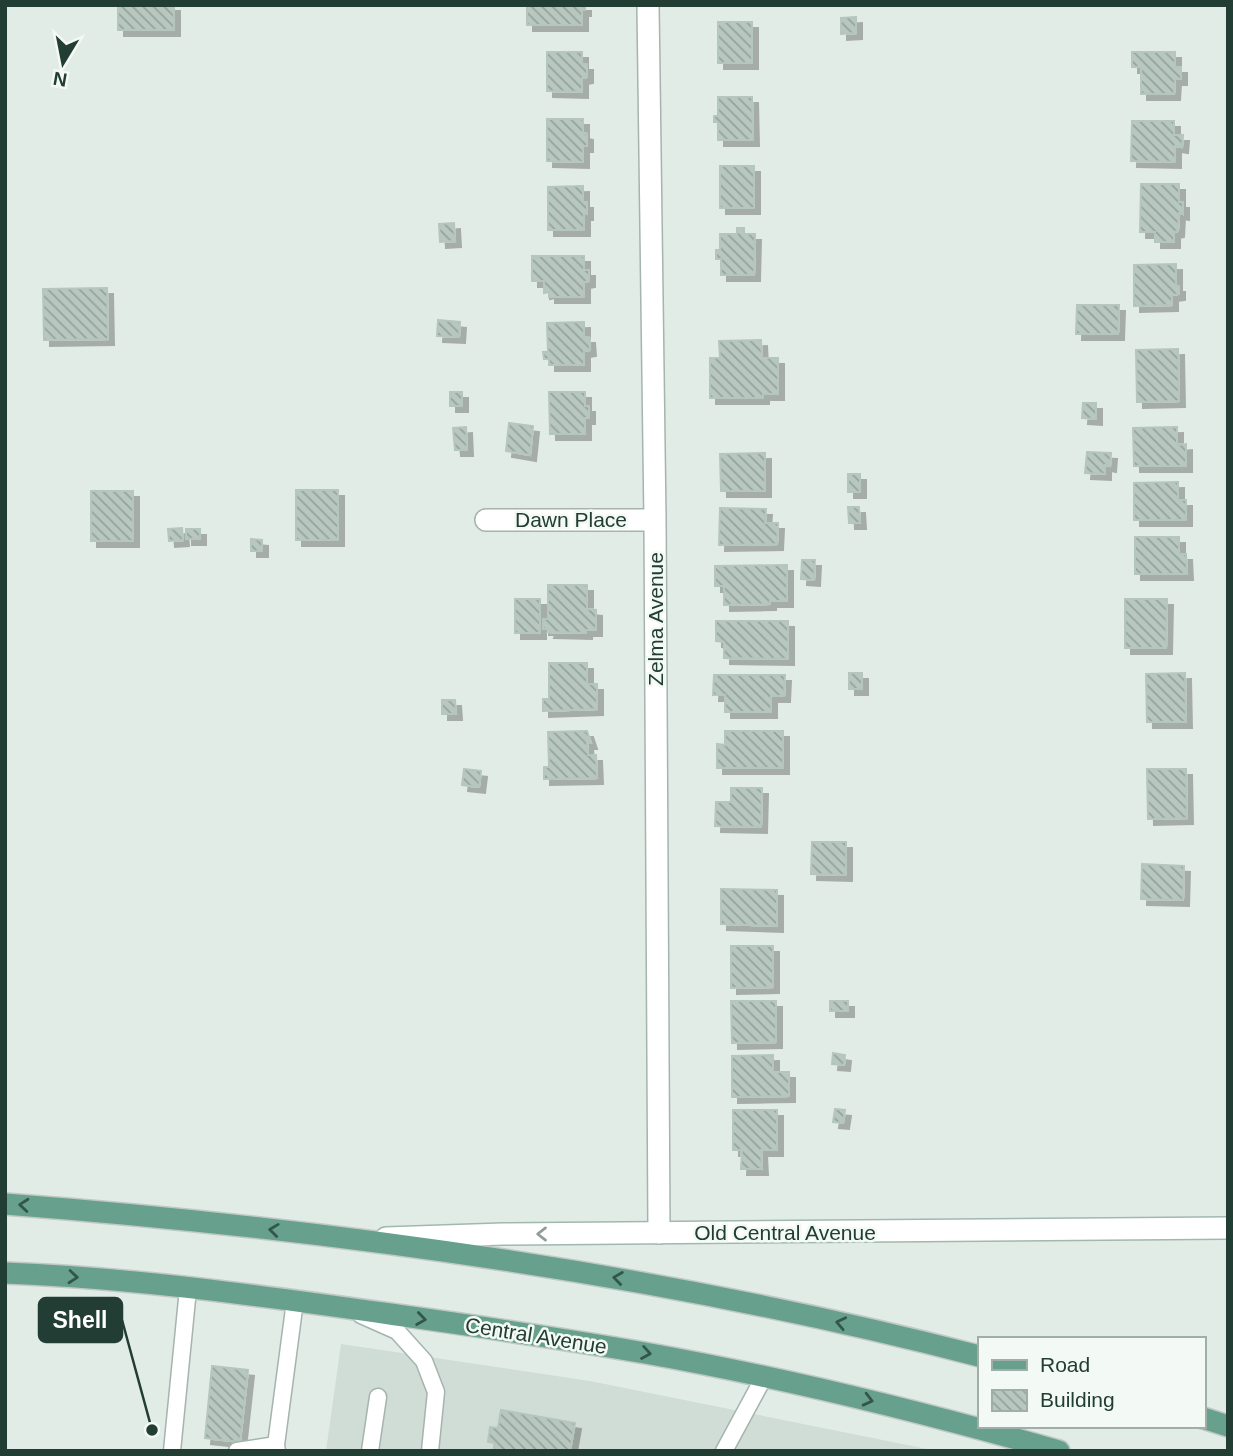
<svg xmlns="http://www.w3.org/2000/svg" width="1233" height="1456" viewBox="0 0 1233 1456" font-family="Helvetica,sans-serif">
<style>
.built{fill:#d0dcd6}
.building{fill:url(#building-back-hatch);stroke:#b5c6bd;stroke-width:2;filter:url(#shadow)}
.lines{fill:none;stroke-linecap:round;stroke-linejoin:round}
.service-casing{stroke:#a5b4ae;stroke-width:19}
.minor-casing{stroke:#a5b4ae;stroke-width:24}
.secondary-casing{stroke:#a1b8ae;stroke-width:24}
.primary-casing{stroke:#c1c9c6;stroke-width:24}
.service{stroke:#fff;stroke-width:16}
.minor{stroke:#fff;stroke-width:21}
.secondary{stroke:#fff;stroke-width:21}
.primary{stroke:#67a18d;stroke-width:21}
.oneway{stroke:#33564a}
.oneway2{stroke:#909e9a}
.labels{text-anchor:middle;stroke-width:5;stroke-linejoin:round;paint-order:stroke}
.street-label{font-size:21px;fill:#223d34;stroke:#f3f9f5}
.leader{fill:none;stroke:#223d34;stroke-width:2.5}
.callout-dot{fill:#223d34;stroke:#f3f9f5;stroke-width:2.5}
.callout{fill:#223d34;stroke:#223d34;stroke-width:2.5}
.callout-label{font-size:23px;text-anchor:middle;font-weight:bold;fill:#fff}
</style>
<defs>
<pattern id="building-back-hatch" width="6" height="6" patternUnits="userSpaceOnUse" patternTransform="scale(1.75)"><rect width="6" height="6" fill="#b8c7c0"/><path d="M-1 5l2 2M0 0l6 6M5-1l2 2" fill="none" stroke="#95a39d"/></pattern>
<filter id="shadow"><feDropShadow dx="6" dy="6" stdDeviation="0" flood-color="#0004"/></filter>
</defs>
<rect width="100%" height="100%" fill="#e2ece7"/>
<!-- built -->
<path class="built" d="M341 1344 590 1381 937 1451H326Z"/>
<!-- building -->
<path class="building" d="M118 5H174V30H118Z
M527 5H585V10H582V25H527Z
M856 17V33L841 34V18Z
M718 22H752V63H718Z
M547 52H582V64H587V77L582 78V92L547 91Z
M1132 52H1175V67H1181V79H1175L1174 94H1141V67H1132Z
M718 97H752L753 140H718V122H714V116H718Z
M547 119H583V133L587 134V146H583V162L547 161Z
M1132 121H1174V135H1183L1182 147 1175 146V162L1131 161Z
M720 166H754V208H720Z
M1141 184H1179V202H1183V214L1179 213 1178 231 1174 232V242H1155V232H1140Z
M583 186V202H587V214H584V230H548V187Z
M454 223 455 241 440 242 439 224Z
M737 228H744V234H755L754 275H721V259H716V250H720V234H737Z
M532 256H584V270H589V281L584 282V297H549V292L544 293V281H532Z
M1176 264V286H1179V294L1172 295V305L1134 306V265Z
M107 288 108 339 44 340 43 289Z
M1077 305H1119L1118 334H1076Z
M438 320 460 322 459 337 437 336Z
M584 322V337H589L590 350 584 351V365H549V359H544L543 352H548L547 323Z
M761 340 762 358H778V394H763V398H710V358H720L719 341Z
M1178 349 1179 401 1137 402 1136 350Z
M450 392H462V406H450Z
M549 392H585V406H589V418H585V434H550Z
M1083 403H1096V419L1082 418Z
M509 423 533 426 530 455 506 451Z
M466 427 467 450H455L453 428Z
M1177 427V445L1186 444V466H1134L1133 428Z
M1087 452 1111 453 1110 466 1105 465V474L1085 473Z
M765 453V491H721L720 454Z
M848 474H860V492H848Z
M1178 482V500H1186V520H1134V483Z
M296 490H338V540H296Z
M91 491H133V541H91Z
M848 507H859L860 523H849Z
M720 508 766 509 765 523H778L777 544 719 545Z
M182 528 183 540 169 541 168 529Z
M186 529H200V539H186Z
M1135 537H1179V554H1186L1187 574H1135Z
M251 539 262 540V551H251Z
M802 560H815L814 580 801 579Z
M787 565V601H770V604L724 605V586H715V566Z
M548 585H587V609L596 610V630H586V633L548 632 549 629H543V619H548Z
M515 599H540V633H515Z
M1125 599H1167L1166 648H1125Z
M716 621H788V659L724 658V642L716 641Z
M549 663H587V684H597V709L543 711V699H549Z
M849 673H862V689H849Z
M1185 673 1186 722H1147L1146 674Z
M714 675H785L784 696H771V712H725V695H713Z
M442 700H455L456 714H442Z
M587 731 591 743H587L588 755H596L597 778 544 779V767H549L548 732Z
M725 731H783V768H717V744L725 745Z
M464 769 481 771 479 787 462 785Z
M1147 769H1186L1187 818 1148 819Z
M731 788H762L761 827 715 826 716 802H731Z
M812 842H846V875L811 874Z
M1142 864 1184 866 1183 900 1141 899Z
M721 889 777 890V926L721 924Z
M731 946H773V987L731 988Z
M731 1001H776V1042L732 1043Z
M830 1001H848V1011H830Z
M833 1053 845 1055 844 1065 832 1064Z
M773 1055V1072H789V1096L732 1097V1056Z
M835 1109 845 1110 843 1123 833 1122Z
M733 1110H777V1150H761L762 1169H741L742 1150H733Z
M212 1366 248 1370 240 1442 205 1438Z
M501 1410 575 1423 570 1451H494L495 1443 488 1442 490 1427 498 1428Z"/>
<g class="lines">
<defs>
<path id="service" d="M361 1315 397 1331 424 1361 436 1392 430 1451
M172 1451 188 1289
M237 1451 276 1445
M277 1451 276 1445 295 1301
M370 1451 378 1397
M724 1451 764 1377"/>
<path id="minor" d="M648 5 655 520 659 1233
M486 520H655"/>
<path id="secondary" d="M386 1238 503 1234 1228 1228"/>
<path id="primary" d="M5 1204C331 1229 663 1274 979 1356
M5 1273C134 1278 263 1296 390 1314 475 1326 561 1338 645 1353 785 1378 923 1412 1059 1451
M1203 1418 1228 1426"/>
</defs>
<!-- service casing -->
<use href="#service" class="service-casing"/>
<!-- minor casing -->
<use href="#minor" class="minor-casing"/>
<!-- secondary casing -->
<use href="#secondary" class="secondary-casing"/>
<!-- primary casing -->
<use href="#primary" class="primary-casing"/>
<!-- service -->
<use href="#service" class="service"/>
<!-- minor -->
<use href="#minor" class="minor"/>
<!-- secondary -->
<use href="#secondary" class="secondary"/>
<!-- primary -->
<use href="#primary" class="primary"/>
</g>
<!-- one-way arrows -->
<defs><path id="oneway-chevron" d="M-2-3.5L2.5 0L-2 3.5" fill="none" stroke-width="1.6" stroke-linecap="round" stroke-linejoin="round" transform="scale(1.75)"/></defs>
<g class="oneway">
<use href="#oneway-chevron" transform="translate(24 1205) rotate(-175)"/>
<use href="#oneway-chevron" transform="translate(274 1230) rotate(-173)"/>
<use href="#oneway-chevron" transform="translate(73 1277) rotate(5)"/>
<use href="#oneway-chevron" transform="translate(618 1278) rotate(-172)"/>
<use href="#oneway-chevron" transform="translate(421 1319) rotate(8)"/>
<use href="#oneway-chevron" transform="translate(841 1323) rotate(-168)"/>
<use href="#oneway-chevron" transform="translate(646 1353) rotate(10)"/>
<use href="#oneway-chevron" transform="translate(868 1400) rotate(14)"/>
</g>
<use class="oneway2" href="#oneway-chevron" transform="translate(542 1234) rotate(180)"/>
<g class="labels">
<!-- street labels -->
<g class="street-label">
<text x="571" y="527">Dawn Place</text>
<text transform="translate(656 619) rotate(-90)" y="7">Zelma Avenue</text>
<text x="785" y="1240">Old Central Avenue</text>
<text transform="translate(536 1336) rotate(9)" y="7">Central Avenue</text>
</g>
</g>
<!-- callouts -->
<path class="leader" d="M152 1430L122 1320"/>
<circle class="callout-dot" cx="152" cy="1430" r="7"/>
<rect class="callout" x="39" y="1298" width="83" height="44" rx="7"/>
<g class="callout-label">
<text x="80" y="1328">Shell</text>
</g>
<!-- border -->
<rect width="1233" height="1456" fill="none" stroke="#223d34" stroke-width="14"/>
<!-- legend -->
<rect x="978" y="1337" width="228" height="91" fill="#f3f9f5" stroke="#9faea8" stroke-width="2"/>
<rect x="992" y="1360" width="35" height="10" fill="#67a18d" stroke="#9faea8" stroke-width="2"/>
<text x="1040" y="1372" font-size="21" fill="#223d34">Road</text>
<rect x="992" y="1390" width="35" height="21" fill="url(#building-back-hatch)" stroke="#9faea8" stroke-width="2"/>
<text x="1040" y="1407" font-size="21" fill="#223d34">Building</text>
<!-- north arrow -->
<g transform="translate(63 63) rotate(190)" stroke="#f3f9f5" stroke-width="5" paint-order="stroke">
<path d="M0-5L12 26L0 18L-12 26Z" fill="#223d34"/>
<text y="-10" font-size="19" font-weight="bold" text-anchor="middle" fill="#223d34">N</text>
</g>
</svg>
